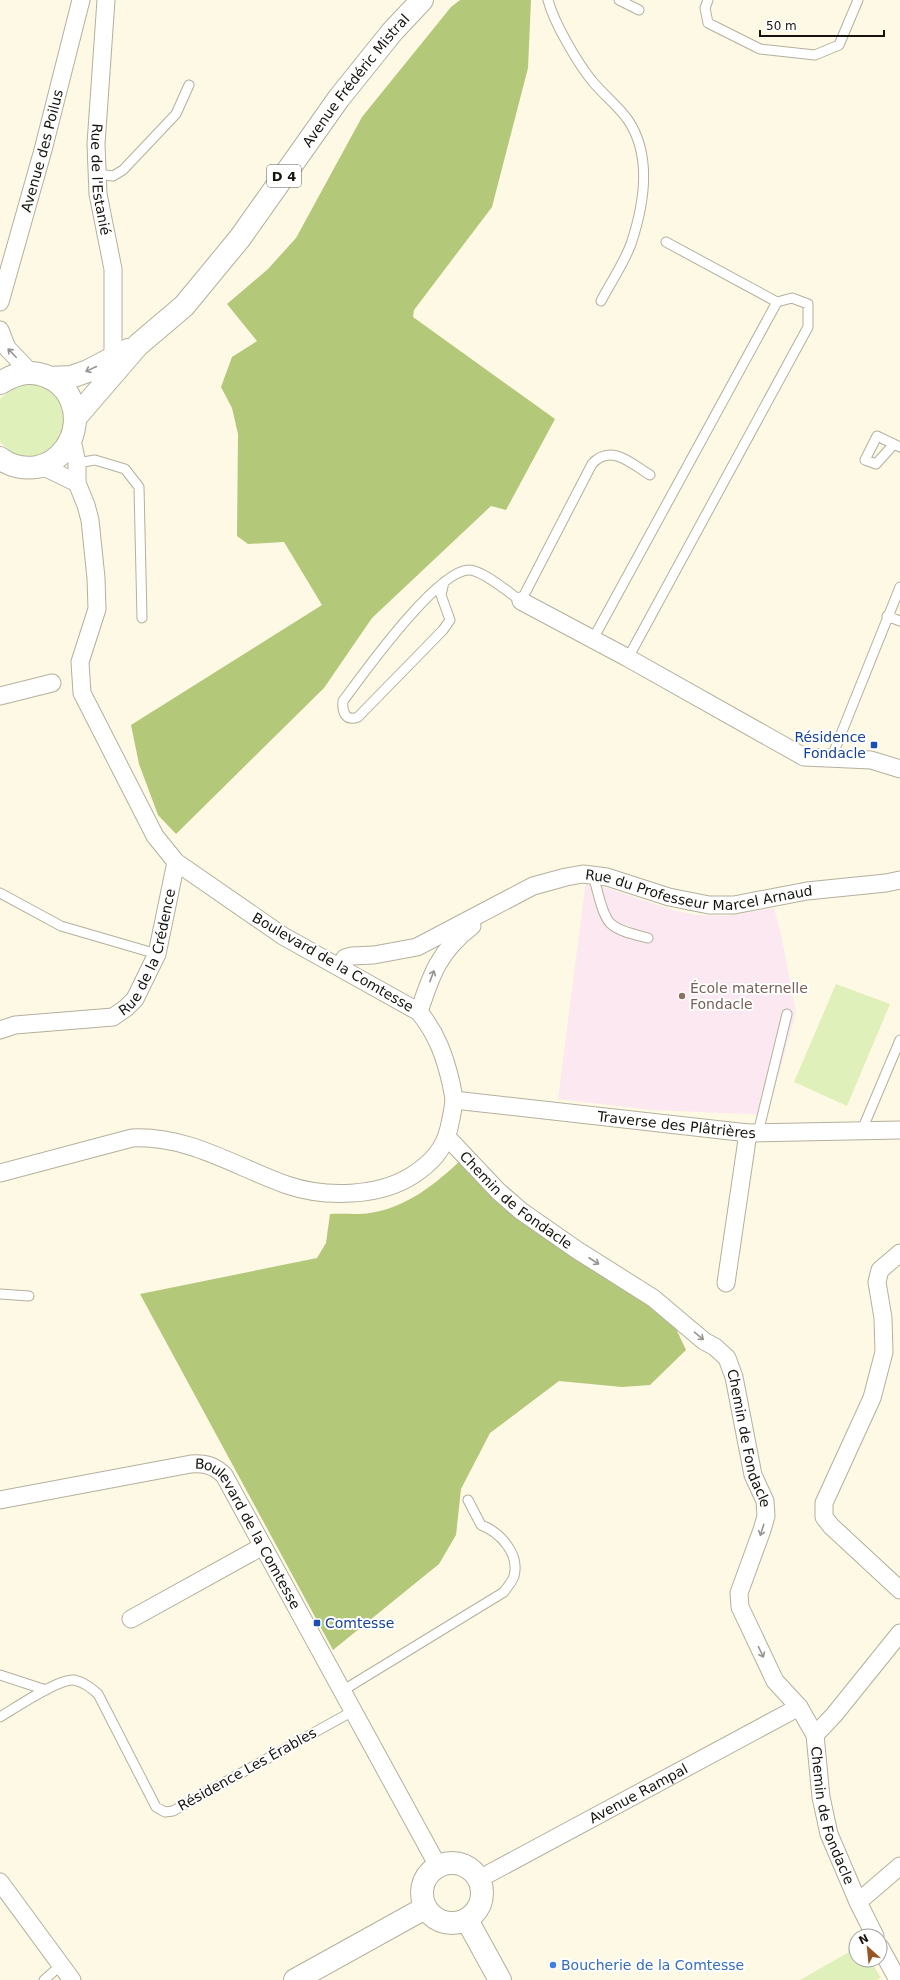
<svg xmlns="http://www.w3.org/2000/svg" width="900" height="1980" viewBox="0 0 900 1980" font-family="'DejaVu Sans',sans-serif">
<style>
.education{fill:#fce8f0}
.green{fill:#e0f0bb}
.forest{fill:#b3c879}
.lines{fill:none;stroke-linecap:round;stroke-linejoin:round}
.lane-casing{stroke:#b4b09d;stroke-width:11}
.street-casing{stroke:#b4b09d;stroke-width:19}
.secondary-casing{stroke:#b4b09d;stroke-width:24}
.primary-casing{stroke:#b4b09d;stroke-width:24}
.lane{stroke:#fff;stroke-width:9}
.street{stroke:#fff;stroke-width:17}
.secondary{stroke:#fff;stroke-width:22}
.primary{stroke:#fff;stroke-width:22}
.oneway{stroke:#969592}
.transit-dot{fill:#1a4fb4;stroke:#fff;stroke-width:1.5}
.education-dot{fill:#8d6e63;stroke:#fff;stroke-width:1.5}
.shop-dot{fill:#3f7fe0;stroke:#fff;stroke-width:1.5}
.labels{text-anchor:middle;stroke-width:4;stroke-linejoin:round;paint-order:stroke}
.shield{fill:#fff;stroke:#5c5a56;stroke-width:1}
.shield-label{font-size:13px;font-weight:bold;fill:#16140d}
.street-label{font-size:14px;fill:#16140d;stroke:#fff}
.transit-label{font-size:14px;fill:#164399;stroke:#fff;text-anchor:end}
.education-label{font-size:14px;fill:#785e54;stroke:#fff;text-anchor:start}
.shop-label{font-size:14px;fill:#366cbe;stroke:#fff;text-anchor:start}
</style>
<rect width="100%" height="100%" fill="#fdf9e4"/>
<!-- education -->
<path class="education" d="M586 881 673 910 695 915 727 916 774 908 782 939 796 1013 767 1115 653 1110 558 1099Z"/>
<!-- green -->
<path class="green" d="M31 383C59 388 60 401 67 424L53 450 34 458 14 454 0 442V399L12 388Z
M836 984 890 1004 847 1106 794 1082Z
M856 1948V1960H870L881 1978 877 1980H800Z"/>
<!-- forest -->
<path class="forest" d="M460 0H531L528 68 492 207 414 310 413 317 555 419 506 510 491 506 372 618 324 688 176 834 158 815 139 764 131 725 322 605 284 542 248 544 237 536 238 434 232 408 221 387 232 357 257 341 227 304 268 269 296 238 362 117 451 7Z
M462 1159 671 1318 686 1350 650 1385 622 1387 559 1381 490 1433 461 1489 456 1535 439 1564 333 1650 140 1294 317 1258 326 1243 330 1214C343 1213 358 1215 370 1213 406 1208 437 1183 462 1159Z"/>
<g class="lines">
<defs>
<path id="lane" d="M548 0C554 23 578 64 593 82 604 95 619 107 628 120 653 157 644 205 631 244 624 263 611 282 601 301
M619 0 639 10
M708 0 705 8 708 23 760 49 815 55 839 45 858 0
M97 174 113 176 123 170 176 114 189 85
M894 444 876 464 865 460 877 436 900 447
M77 463 95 460 125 469 139 487 142 618
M444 582 441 595 450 620 443 630 358 717C345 722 342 711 343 701 363 674 437 570 469 570 483 570 509 593 521 601L592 464C611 443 632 464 650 475
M887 616 900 621
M593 639 777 302
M628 658 808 327V304L792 298 777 302 666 242
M831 759 900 587
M593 875C597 887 601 913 610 923 619 932 637 935 648 938
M0 893 61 926 157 954
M862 1130 900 1040
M758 1133 787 1014
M0 1294 29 1296
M0 1675 46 1690
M342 1691 504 1592C507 1587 513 1581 514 1576 520 1554 500 1532 481 1525L468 1500
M0 1717C15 1708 59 1678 74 1680 84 1682 91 1688 98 1694L156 1807 165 1812 173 1811 353 1711
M44 1980 61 1965"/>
<g id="street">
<path id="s1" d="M106 0 96 144 98 194 113 269V358"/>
<path id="s2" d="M0 302 43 150 81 0"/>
<path d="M0 330 7 348 31 373"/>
<path d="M42 466 77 483"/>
<path d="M521 601 628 658 804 757 871 760 900 769"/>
<path d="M0 696 52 683"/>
<path id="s3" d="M339 967 345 958 352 956 374 955 417 947 533 886 566 877 583 874 607 877 669 897 709 905H734L807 891 886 883 900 880"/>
<path d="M419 1012C431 975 439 951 472 926"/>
<path id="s4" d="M0 1030 15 1025 113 1017 126 1008 135 999 157 954 176 862"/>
<path id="s5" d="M454 1100 748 1133 900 1130"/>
<path id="s6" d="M447 1137 498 1191 521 1211 577 1250 653 1298 704 1341 715 1347 727 1358 734 1377 753 1475 765 1501 766 1516 762 1530 739 1593 740 1607 775 1681 799 1707 815 1735 821 1797 829 1834 858 1902 875 1936"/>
<path d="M0 1173 132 1138C188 1135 236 1167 287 1185 325 1198 379 1197 413 1175 431 1163 444 1150 449 1128 451 1119 453 1110 454 1101 454 1096 452 1089 451 1083 445 1057 437 1034 419 1012L283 936 176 862 155 836 82 693 80 662 97 609 96 578 90 520 86 505 77 483V463L72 440"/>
<path d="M900 1253 880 1270 877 1282 883 1318 884 1352 872 1398 824 1503V1517L831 1526 900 1590"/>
<path d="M726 1283 748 1133"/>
<path id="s7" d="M0 1500 191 1464C205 1463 213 1465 224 1475L438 1866"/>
<path d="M131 1619 263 1546"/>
<path d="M815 1735 834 1715 900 1633"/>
<path id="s8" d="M479 1879 799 1707"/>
<path d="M0 1882 72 1980"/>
<path d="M858 1902 900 1866"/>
<path d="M880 1947 898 1980"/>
</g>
<path id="secondary" d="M422 1893a30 30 0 1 1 60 0a30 30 0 1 1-60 0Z
M467 1920 500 1980
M295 1980 425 1908"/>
<g id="primary">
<path d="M50 378 71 377 88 371 128 350"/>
<path d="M0 383C10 377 20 372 31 373 71 375 87 419 65 449 58 458 48 465 37 467 24 469 10 466 0 458"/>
<path id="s9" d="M76 417 138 345 184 306 240 238 339 98 392 32 422 0"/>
</g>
</defs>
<!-- lane casing -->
<use href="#lane" class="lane-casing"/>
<!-- street casing -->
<use href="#street" class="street-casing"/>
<!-- secondary casing -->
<use href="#secondary" class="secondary-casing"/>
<!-- primary casing -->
<use href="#primary" class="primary-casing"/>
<!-- lane -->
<use href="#lane" class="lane"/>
<!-- street -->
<use href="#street" class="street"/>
<!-- secondary -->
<use href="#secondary" class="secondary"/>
<!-- primary -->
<use href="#primary" class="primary"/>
</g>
<!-- one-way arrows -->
<defs><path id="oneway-shaft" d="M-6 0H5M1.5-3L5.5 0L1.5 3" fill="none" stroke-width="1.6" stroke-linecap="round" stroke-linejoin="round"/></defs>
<g class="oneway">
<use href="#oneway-shaft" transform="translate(12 353) rotate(-134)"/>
<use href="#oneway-shaft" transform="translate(91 369) rotate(155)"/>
<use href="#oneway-shaft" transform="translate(432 976) rotate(-69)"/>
<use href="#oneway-shaft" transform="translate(594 1261) rotate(33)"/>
<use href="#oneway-shaft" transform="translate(699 1336) rotate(40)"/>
<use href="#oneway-shaft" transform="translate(762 1530) rotate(108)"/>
<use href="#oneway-shaft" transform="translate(761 1652) rotate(64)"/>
</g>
<!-- markers -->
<g class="transit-dot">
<rect x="870" y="741" width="8" height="8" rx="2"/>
<rect x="313" y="1619" width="8" height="8" rx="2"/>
</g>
<circle class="education-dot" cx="682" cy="996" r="4"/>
<circle class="shop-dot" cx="553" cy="1965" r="4"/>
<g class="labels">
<!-- shield labels -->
<rect class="shield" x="267" y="165" width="34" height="22" rx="3"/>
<g class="shield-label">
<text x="284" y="181">D 4</text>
</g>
<!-- street labels -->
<g class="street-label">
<text dy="5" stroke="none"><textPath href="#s9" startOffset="439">Avenue Frédéric Mistral</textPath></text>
<text dy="5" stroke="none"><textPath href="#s2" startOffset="157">Avenue des Poilus</textPath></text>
<text dy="5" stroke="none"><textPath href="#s1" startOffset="180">Rue de l'Estanié</textPath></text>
<text dy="5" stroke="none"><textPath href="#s3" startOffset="385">Rue du Professeur Marcel Arnaud</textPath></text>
<text dy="5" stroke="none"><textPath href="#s4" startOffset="191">Rue de la Crédence</textPath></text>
<text transform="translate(333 962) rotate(30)" y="5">Boulevard de la Comtesse</text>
<text dy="5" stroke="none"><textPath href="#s5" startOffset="224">Traverse des Plâtrières</textPath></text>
<text dy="5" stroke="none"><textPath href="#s6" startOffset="94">Chemin de Fondacle</textPath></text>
<text dy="5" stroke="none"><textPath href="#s6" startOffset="442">Chemin de Fondacle</textPath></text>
<text dy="5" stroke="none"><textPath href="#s7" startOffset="290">Boulevard de la Comtesse</textPath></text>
<text transform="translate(247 1769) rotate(-29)" y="5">Résidence Les Érables</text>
<text dy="5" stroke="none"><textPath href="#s8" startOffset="181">Avenue Rampal</textPath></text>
<text dy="5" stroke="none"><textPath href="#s6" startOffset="850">Chemin de Fondacle</textPath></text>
</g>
<!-- transit labels -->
<g class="transit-label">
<text x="866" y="742">Résidence<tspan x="866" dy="16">Fondacle</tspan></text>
<text x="325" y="1628" text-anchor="start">Comtesse</text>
</g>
<!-- education labels -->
<g class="education-label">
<text x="690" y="993">École maternelle<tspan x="690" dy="16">Fondacle</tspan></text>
</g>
<!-- shop labels -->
<g class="shop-label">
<text x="561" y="1970">Boucherie de la Comtesse</text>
</g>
</g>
<!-- north arrow -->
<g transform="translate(868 1948) rotate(333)"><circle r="19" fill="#ffffff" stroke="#a2a19e"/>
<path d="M0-3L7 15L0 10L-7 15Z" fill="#975524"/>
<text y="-6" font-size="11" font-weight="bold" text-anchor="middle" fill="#16140d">N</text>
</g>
<!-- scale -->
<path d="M760 30v6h124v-6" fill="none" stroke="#16140d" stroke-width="2"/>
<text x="766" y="30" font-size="12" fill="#16140d" stroke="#ffffff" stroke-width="3" paint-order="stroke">50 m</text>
</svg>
